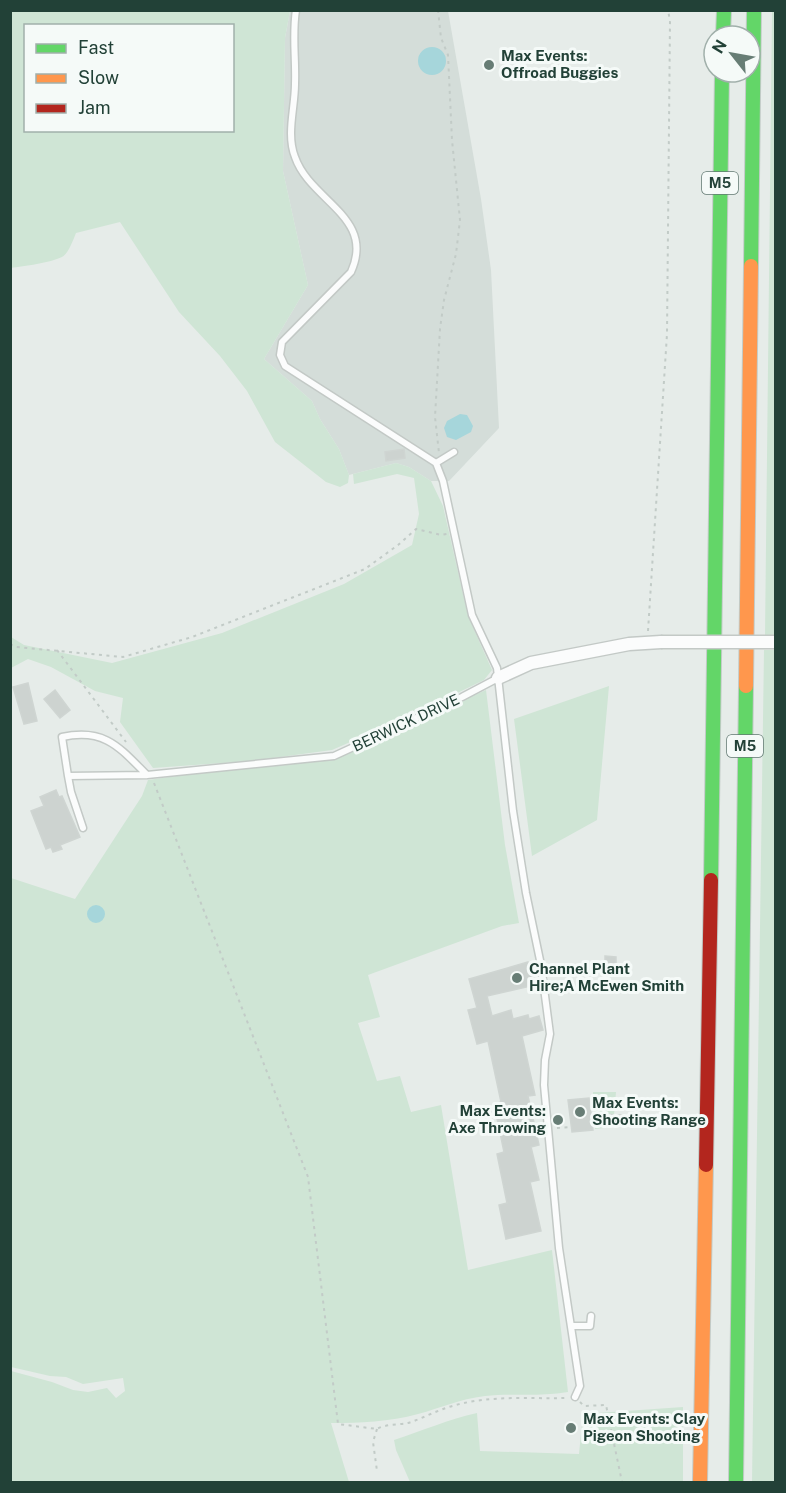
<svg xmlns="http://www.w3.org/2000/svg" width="786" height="1493" viewBox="0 0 786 1493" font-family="'Public Sans',sans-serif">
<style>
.built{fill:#d4ddd9}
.green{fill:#cfe5d5;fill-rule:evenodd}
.water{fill:#a6d6db}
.building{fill:#cdd3d0;stroke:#cfd5d2;stroke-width:1.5}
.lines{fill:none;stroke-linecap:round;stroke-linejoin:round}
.lane-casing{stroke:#c3c9c6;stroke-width:9}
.street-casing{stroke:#c3c9c6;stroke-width:15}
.fast-casing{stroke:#c2cbc7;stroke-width:16}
.slow-casing{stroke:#c2cbc7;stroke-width:16}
.jam-casing{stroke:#c2cbc7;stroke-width:16}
.path{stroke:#c2cbc7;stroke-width:2;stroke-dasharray:3 4.5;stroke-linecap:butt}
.lane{stroke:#fbfcfc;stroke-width:6}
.street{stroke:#fbfcfc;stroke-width:12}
.fast{stroke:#63d668;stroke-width:14}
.slow{stroke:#ff974d;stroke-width:14}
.jam{stroke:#b3261e;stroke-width:14}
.street-bridge-casing{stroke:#c3c9c6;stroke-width:15;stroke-linecap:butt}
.street-bridge{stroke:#fbfcfc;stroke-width:12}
.poi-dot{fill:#677d75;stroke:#f5faf8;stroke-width:2}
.labels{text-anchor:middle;stroke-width:6;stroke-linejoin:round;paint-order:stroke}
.shield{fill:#f5faf8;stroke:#617871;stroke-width:1.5}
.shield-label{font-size:14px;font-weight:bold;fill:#224137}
.poi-label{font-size:15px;font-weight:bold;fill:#224137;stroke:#f5faf8;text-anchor:start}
.street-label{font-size:15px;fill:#224137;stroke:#f5faf8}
</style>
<rect width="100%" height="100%" fill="#e6ece9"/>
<!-- built -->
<path class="built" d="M290 11H448L481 199 491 270 499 428 449 481H431L409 467 396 463 349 475 339 449 320 419 312 401 264 359 308 285 283 171 285 38Z"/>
<!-- green -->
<path class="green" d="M775 10 776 635H765L772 11Z
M10 11H290L285 38 283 171 308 285 264 359 312 401 320 419 339 449 349 475 348 483 340 487 326 482 275 442 247 391 220 356 179 312 120 222 76 233C73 240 69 253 62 257 50 263 24 266 11 268ZM26 26H232V130H26Z
M396 463 409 467 431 481 443 506 468 616 492 670 484 680 412 715 332 750 250 761 153 768 120 722 123 698 95 691 51 667 28 659 11 668V637L24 645 112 663 222 633 344 584 412 545 419 514 414 478 397 474 354 484 353 474Z
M764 650H776L775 1482H752Z
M609 686 597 820 532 856 514 719Z
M486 690 505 845 519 923 502 926 368 975 380 1017 358 1023 377 1081 400 1076 411 1112 441 1105 468 1270 552 1250 568 1392C539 1397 512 1393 485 1396 459 1399 441 1408 418 1414 389 1422 360 1423 331 1423L349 1482H11V1371L52 1382 73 1390 88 1392 107 1388 116 1398 125 1391 123 1378 83 1384 66 1377 50 1376 11 1367V878L75 899 142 796 148 780 204 772 288 765 332 758Z
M593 1092H616L613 1127 595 1129Z
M683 1407V1482H410L396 1450 394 1440C422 1431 449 1419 477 1413L480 1451 579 1454 583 1414Z"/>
<!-- water -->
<path class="water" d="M418 61a14 14 0 1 1 28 0a14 14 0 1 1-28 0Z
M460 414 467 415 473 426 471 432 456 440 447 437 444 428 447 421Z
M87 914a9 9 0 1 1 18 0a9 9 0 1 1-18 0Z"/>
<!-- building -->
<path class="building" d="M404 449 405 458 386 461 385 452Z
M28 683 37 721 24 724 13 687Z
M55 690 70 710 60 718 44 699Z
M56 790 59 797 62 796 80 837 60 845 62 849 53 852 51 847 46 849 31 811 44 806 40 797Z
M605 956 616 957V975H605Z
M528 962 535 985 487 996 492 1016 511 1010 513 1019 528 1015 529 1019 539 1016 543 1030 522 1036 535 1095 528 1096 539 1145 531 1147 539 1180 530 1182 541 1231 506 1239 499 1205 507 1203 497 1154 504 1152 494 1104 501 1102 488 1041 477 1044 468 1010 477 1008 469 979Z
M589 1098 591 1114 622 1115V1123H592L593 1130 572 1132 568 1100Z"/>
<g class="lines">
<defs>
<path id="lane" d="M296 10C292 35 296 59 295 84 295 108 286 134 295 157 310 201 376 217 351 272L282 342 280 355 285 366 436 463 443 481 472 615 497 668 513 811 526 893 541 965 550 1034 545 1060 544 1085 559 1248 580 1386 575 1397
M436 463 454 452
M147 775C119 747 105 728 62 737L68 776 147 775 334 756 462 697 498 678
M68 776 71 792 83 828
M571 1326H590L591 1316"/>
<path id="street" d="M498 678 531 663 629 644 661 642"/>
<path id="fast" d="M723 36 724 10
M751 266 754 10
M711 880 722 72
M736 1482 746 686"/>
<path id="slow" d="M746 686 751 266
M700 1482 706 1165"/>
<path id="jam" d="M706 1165 711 880"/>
</defs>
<!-- lane casing -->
<use href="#lane" class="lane-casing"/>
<!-- street casing -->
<use href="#street" class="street-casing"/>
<!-- fast casing -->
<use href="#fast" class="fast-casing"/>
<!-- slow casing -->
<use href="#slow" class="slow-casing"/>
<!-- jam casing -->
<use href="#jam" class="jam-casing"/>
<!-- path -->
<path class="path" d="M438 10 441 38 448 55 452 140 460 220 456 254 444 300 440 329 435 417 439 453
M648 631 667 334 670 21 668 10
M10 644 16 647 123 657 192 637 365 569 398 545 416 529 441 535 447 534
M57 650 126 742
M154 783 308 1177 338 1424 377 1429C385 1424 398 1425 408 1423 424 1418 439 1409 456 1405 492 1395 531 1399 567 1398
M557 1128 571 1127
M580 1402 584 1406 606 1405 622 1482
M377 1429 373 1442 377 1471"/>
<!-- lane -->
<use href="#lane" class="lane"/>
<!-- street -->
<use href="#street" class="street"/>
<!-- fast -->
<use href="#fast" class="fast"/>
<!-- slow -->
<use href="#slow" class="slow"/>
<!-- jam -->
<use href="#jam" class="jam"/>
<defs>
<path id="street-bridge" d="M661 642H776"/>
</defs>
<!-- street-bridge casing -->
<use href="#street-bridge" class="street-bridge-casing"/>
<!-- street-bridge -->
<use href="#street-bridge" class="street-bridge"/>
</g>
<!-- markers -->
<g class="poi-dot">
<circle cx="489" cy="65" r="6"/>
<circle cx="517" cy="978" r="6"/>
<circle cx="580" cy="1112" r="6"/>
<circle cx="558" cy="1120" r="6"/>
<circle cx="571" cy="1428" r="6"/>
</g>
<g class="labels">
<!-- shield labels -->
<g class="shield">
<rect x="702" y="172" width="36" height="22" rx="4.5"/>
<rect x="727" y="735" width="36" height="22" rx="4.5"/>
</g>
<g class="shield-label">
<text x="720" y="188">M5</text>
<text x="745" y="751">M5</text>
</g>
<!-- poi labels -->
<g class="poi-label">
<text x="501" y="61">Max Events:<tspan x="501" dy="17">Offroad Buggies</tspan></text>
<text x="529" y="974">Channel Plant<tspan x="529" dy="17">Hire;A McEwen Smith</tspan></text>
<text x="592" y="1108">Max Events:<tspan x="592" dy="17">Shooting Range</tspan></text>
<text x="546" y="1116" text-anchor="end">Max Events:<tspan x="546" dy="17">Axe Throwing</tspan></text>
<text x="583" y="1424">Max Events: Clay<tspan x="583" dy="17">Pigeon Shooting</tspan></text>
</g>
<!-- street labels -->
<g class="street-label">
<text transform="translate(406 723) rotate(-25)" y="5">BERWICK DRIVE</text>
</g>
</g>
<!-- border -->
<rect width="786" height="1493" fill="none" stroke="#224137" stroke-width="24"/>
<!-- legend -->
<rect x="24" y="24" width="210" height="108" fill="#f5faf8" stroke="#a1b0ab" stroke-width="1.5"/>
<rect x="36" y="44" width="30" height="9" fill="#63d668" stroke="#a1b0ab" stroke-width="1.5"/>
<text x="78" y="54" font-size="18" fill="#224137">Fast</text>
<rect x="36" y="74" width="30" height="9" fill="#ff974d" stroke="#a1b0ab" stroke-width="1.5"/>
<text x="78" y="84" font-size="18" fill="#224137">Slow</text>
<rect x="36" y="104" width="30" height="9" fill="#b3261e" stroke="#a1b0ab" stroke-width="1.5"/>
<text x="78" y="114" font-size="18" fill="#224137">Jam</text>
<!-- north arrow -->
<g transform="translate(732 54) rotate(301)"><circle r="28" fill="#f5faf8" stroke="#a1b0ab" stroke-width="1.5"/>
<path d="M0-4.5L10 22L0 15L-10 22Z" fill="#677d75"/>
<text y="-9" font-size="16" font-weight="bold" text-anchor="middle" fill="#224137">N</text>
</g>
</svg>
